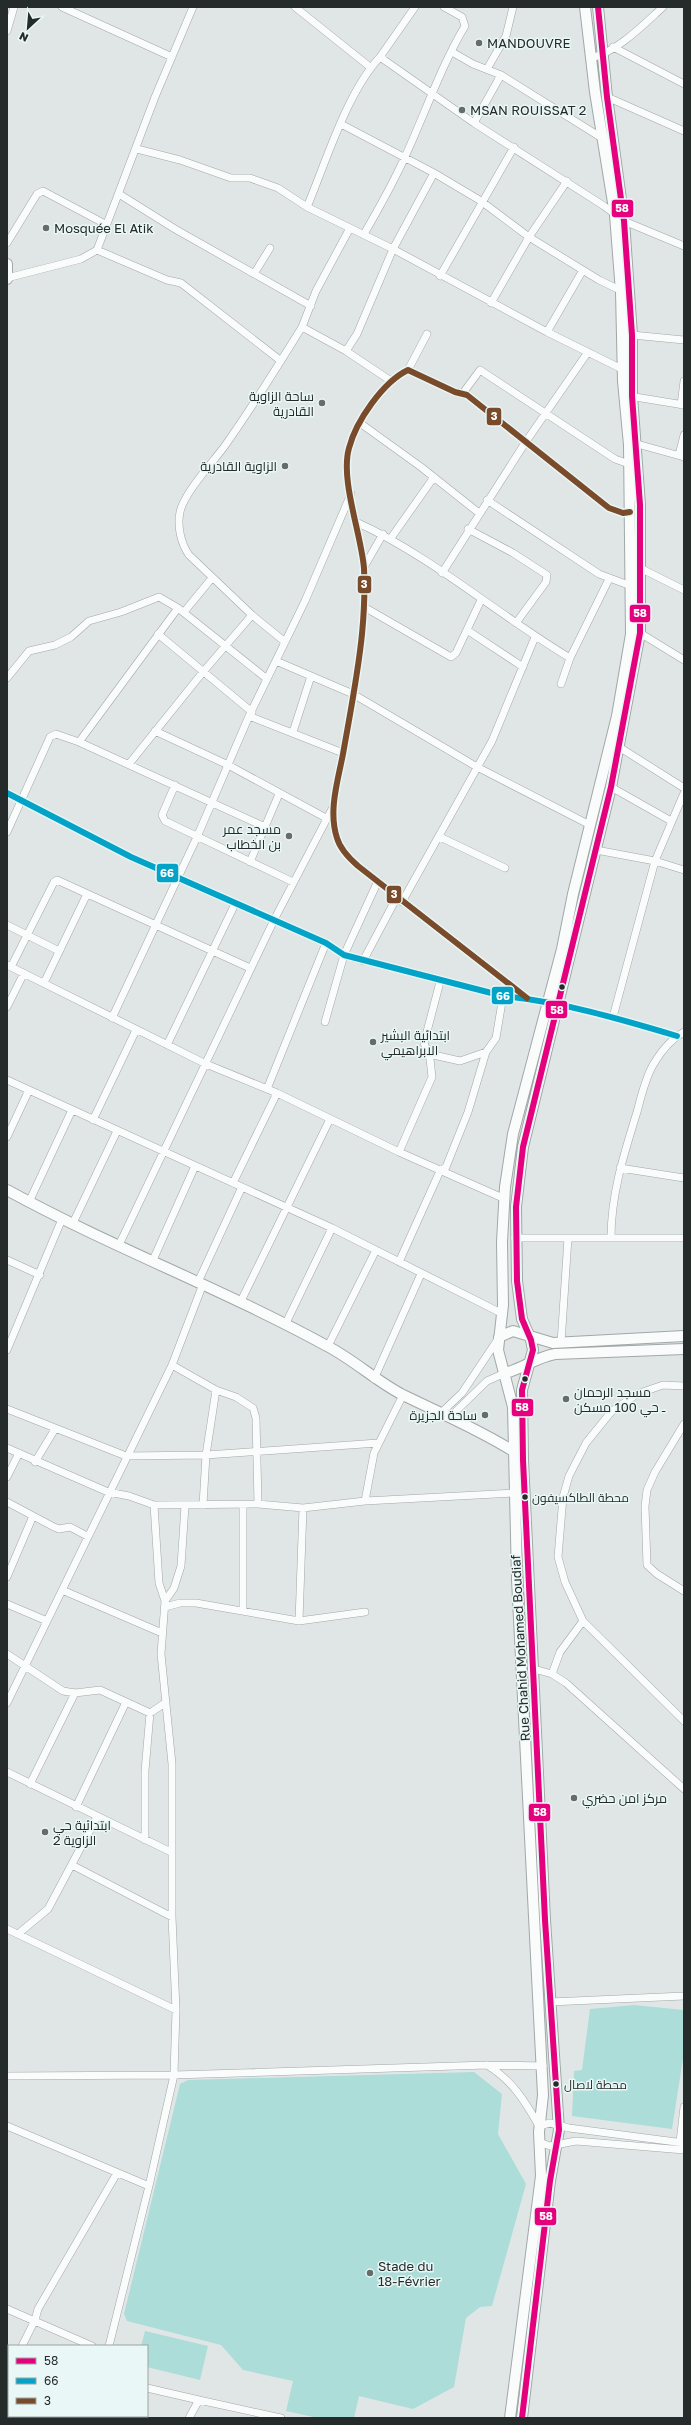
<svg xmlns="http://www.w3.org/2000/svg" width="691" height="2425" viewBox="0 0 691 2425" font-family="'Golos Text',Cairo,sans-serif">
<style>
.green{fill:#acddd9}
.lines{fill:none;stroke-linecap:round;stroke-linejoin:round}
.street-casing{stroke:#a2a7a7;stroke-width:8}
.secondary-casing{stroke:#a2a7a7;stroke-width:12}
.street{stroke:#fafbfb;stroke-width:7}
.secondary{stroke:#fafbfb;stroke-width:10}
.bus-1-casing{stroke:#e9f7f6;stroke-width:9}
.bus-2-casing{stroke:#e9f7f6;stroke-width:9}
.bus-3-casing{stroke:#e9f7f6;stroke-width:9}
.bus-1{stroke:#e5007d;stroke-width:6}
.bus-2{stroke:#02a3c6;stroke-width:6}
.bus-3{stroke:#7a4b2a;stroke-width:6}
.poi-dot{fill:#666c6c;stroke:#e9f7f6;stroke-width:1.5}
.bus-dot{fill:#252b2a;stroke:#e9f7f6;stroke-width:1.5}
.labels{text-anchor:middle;stroke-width:3;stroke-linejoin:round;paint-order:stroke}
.bus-label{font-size:12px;fill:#252b2a;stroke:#e9f7f6;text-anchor:start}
.poi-label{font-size:13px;fill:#252b2a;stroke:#e9f7f6;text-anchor:start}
.street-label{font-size:13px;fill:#252b2a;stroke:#e9f7f6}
.line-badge{stroke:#e9f7f6;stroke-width:1.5}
.badge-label{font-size:11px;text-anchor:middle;font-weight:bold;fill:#fff}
</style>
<rect width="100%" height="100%" fill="#e0e6e6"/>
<!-- green -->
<path class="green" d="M634 2005 684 2010V2052L672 2129 572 2116 574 2071 582 2070 590 2009Z
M474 2072 502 2094 498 2134 526 2184 492 2306 480 2307 466 2318 454 2387 413 2409 359 2396 354 2418H318L286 2411 293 2381 243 2370 221 2345 127 2321 124 2314 180 2084 188 2080Z
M145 2331 208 2346 200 2380 147 2367V2346H141Z"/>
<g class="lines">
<defs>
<path id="street" d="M62 7 172 57
M295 7 370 67
M7 31 14 7
M613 47 684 84
M452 52 473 64 501 75 474 123
M380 57 415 7
M591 58C617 52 643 25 663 7
M487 69 506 36 513 7
M501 75 602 138
M607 97 684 131
M341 124 434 173 481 201 529 237 599 280 624 292
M137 149 180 160 231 178H250L278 188 307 207
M119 194 175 229 311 306
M350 228 393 249 547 332 626 371
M364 234C378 210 392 185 404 159 425 114 440 68 465 26L462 17 444 7
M7 243 37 194 43 191 107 225
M97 250 167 280 181 283 281 361
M254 274 270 248
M440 276 514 147
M7 278 81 259 97 250 155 97 193 7
M491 303 529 237 567 181
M547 332 583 270
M632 335 684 340
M346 351 357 334 393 249 434 173
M408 370 427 334
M391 381 346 351 302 327 316 291 350 228 307 207C326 162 347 92 380 57L474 123 604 206 624 221 684 246
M463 393 480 370 615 459 629 464
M629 396 684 405
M681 405 684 381
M360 423 421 467 479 513
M637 444 684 457
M679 455 684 435
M487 500 599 574 631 586
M356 522C433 557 498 615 570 658
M468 529 513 553 547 575 546 582 516 623
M391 538 434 477
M364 567 383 534
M640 568 684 590
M442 573 525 443 588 352
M364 607 451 657 456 653 481 600
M184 612 212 578
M467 630 523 667
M640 633 684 660
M158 634 252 712
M285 642 252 615 189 555C181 544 177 526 180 512 184 493 212 463 224 447 252 408 277 367 302 327
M276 661 353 694 477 767 590 825
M7 678 29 651 55 645 71 637 89 621 121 612 159 597 178 608 267 679
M561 684 570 658 609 579
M249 716 343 753
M155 731 228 765 326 818
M293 732 311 676
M79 742 178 608
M619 747 684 788
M129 764 203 672 252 615
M175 785 162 815 165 821 293 882
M611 787 671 821
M7 793 131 857 326 943 344 955 503 996C562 1002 620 1019 677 1036
M7 832 50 737 56 734 79 742 265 827
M440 837 505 868
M596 850 655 861 684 870
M250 862 279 794
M402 902 492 741 535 637
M7 925 59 951
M363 961 397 897
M7 965 206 1064 277 1093 399 1152 505 1199
M11 967 54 882 57 880 250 968
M44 983 87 894
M527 998 358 866C350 859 340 849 337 838 328 811 338 780 343 754 350 714 358 674 362 634 364 613 365 589 364 568 361 533 340 480 349 448 356 421 383 382 408 370L455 392 467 395 609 508 623 513 630 512
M7 1007 24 973
M613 1017 655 861 684 793
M112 1018 197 837 249 716 305 601 351 494
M325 1022 344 955 378 881
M167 1045 235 904
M429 1054 460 1061 486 1052
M7 1080 332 1228 503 1314
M267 1089 326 943
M93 1120 136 1030
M7 1137 29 1090
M399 1152 432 1077 430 1059 424 1043 440 982
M620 1168 684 1178
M233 1183 277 1093
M29 1202 72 1110
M73 1223 117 1131
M515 1238H611C611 1194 624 1154 637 1112 641 1097 645 1079 653 1065 660 1053 671 1039 684 1032
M611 1238H684
M119 1245 274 920 333 807
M7 1260 40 1275
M153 1260 195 1166
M399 1262 440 1171 446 1167 468 1112 486 1052 496 1038 503 996
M198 1282 242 1187
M240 1303 330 1119
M285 1325 332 1228
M561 1343 568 1238
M328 1346 376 1250
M7 1350 62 1219
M172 1365 216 1390 236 1397 253 1408 256 1418 258 1504
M374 1379 421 1274
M684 1386 663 1385 637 1394 611 1412 586 1443 569 1476 563 1497 558 1557 565 1582 583 1621 684 1721
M7 1409 126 1456 206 1455 378 1443
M442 1412 462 1393 498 1339
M451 1416 487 1381 505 1373
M684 1424 655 1472 647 1490 645 1506 647 1565 657 1574 684 1591
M7 1448 108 1492 129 1496 154 1505 258 1504 303 1508 365 1501 514 1493
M35 1462 55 1429
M7 1477 19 1453
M365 1501 374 1453 403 1395
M7 1502 54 1527 59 1529 70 1527 87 1536
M243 1504V1611
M154 1505 159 1583 165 1601
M203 1505 206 1455 216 1390
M7 1577 33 1516
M62 1590 162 1633
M7 1604 47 1621
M165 1607 180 1603H196L299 1621 365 1612
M299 1621 303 1508
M7 1654 63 1691 75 1693 100 1690 150 1713
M534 1669 552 1674 566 1683 684 1789
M552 1674 560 1652 583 1621
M7 1703 172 1365 203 1284
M150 1713 165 1703
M7 1772 171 1852
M30 1784 75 1693
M76 1807 126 1702
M145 1840V1771L150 1713
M72 1865 172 1917
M7 1929 176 2010
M18 1934 48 1909 97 1817
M550 2002 684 1996
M487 2065C512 2080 525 2101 539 2126L550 2123 569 2128 684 2143
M7 2076 174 2075 487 2065 543 2066
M7 2126 149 2186 109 2346
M539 2142 550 2146 576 2141 684 2150
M680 2142 684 2107
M149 2186 174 2075 176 2010 172 1917V1764L161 1654 165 1601 174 1588 181 1566 185 1506
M7 2309 92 2346
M22 2346 35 2320 38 2309 117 2173
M7 2374 9 2370
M147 2388 199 2400 189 2418
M7 2393 9 2395
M199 2400 281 2418
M43 2416 46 2418
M75 2418 76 2416"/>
<path id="secondary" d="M7 264V279
M7 1190C111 1247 223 1289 327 1346 354 1360 376 1381 403 1395 440 1413 478 1429 513 1451
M499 1337 513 1331 553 1343 684 1336
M505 1373C522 1369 537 1357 555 1354L684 1349
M510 2418 541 2176 539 2132 543 2095 517 1579 513 1407 498 1350 503 1305 502 1242 505 1187 513 1134 562 949 573 894 617 716 631 634 629 445 623 381 621 292 615 215 595 92 585 7
M522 2418 550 2181 559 2130 545 1920 523 1460 522 1390 533 1350 531 1340 522 1319 517 1281 516 1207 523 1147 611 787 640 633V505L632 396V335L624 221 607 97 598 7"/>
</defs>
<!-- street casing -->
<use href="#street" class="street-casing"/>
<!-- secondary casing -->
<use href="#secondary" class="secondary-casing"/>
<!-- street -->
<use href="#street" class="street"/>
<!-- secondary -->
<use href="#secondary" class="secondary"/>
<defs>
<path id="bus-1" d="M522 2418 550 2181 559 2130 545 1920 523 1460 522 1390 533 1350 531 1340 522 1319 517 1281 516 1207 523 1147 611 787 640 633V505L632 396V335L624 221 607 97 598 7"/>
<path id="bus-2" d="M7 793 131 857 326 943 344 955 503 996C562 1002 620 1019 677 1036"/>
<path id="bus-3" d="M527 998 358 866C350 859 340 849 337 838 328 811 338 780 343 754 350 714 358 674 362 634 364 613 365 589 364 568 361 533 340 480 349 448 356 421 383 382 408 370L455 392 467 395 609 508 623 513 630 512"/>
</defs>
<!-- bus-1 casing -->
<use href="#bus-1" class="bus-1-casing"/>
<!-- bus-2 casing -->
<use href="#bus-2" class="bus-2-casing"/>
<!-- bus-3 casing -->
<use href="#bus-3" class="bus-3-casing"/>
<!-- bus-1 -->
<use href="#bus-1" class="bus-1"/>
<!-- bus-2 -->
<use href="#bus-2" class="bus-2"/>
<!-- bus-3 -->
<use href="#bus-3" class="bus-3"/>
</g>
<!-- markers -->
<g class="poi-dot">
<circle cx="479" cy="43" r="4"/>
<circle cx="462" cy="110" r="4"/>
<circle cx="46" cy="228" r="4"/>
<circle cx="322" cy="403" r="4"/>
<circle cx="285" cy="466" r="4"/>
<circle cx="289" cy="836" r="4"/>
<circle cx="373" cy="1042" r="4"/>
<circle cx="566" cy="1399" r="4"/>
<circle cx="485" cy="1415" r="4"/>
<circle cx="574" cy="1798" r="4"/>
<circle cx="45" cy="1832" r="4"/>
<circle cx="370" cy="2273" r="4"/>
</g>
<g class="bus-dot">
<circle cx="562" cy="987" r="3.5"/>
<circle cx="525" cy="1379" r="3.5"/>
<circle cx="525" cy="1497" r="3.5"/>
<circle cx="556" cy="2084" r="3.5"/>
</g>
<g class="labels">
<!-- bus labels -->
<g class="bus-label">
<text x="532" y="1502">محطة الطاكسيفون</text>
<text x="564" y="2089">محطة لاصال</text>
</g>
<!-- poi labels -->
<g class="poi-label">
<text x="487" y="48">MANDOUVRE</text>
<text x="470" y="115">MSAN ROUISSAT 2</text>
<text x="54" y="233">Mosquée El Atik</text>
<text x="314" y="401" text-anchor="end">ساحة الزاوية<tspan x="314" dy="15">القادرية</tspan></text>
<text x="277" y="471" text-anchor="end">الزاوية القادرية</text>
<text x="281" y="834" text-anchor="end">مسجد عمر<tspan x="281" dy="15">بن الخطاب</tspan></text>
<text x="381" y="1040">ابتدائية البشير<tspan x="381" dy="15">الابراهيمي</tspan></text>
<text x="574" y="1397">مسجد الرحمان<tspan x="574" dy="15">ـ حي 100 مسكن</tspan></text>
<text x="477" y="1420" text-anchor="end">ساحة الجزيرة</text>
<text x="582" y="1803">مركز امن حضري</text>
<text x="53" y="1830">ابتدائية حي<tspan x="53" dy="15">الزاوية 2</tspan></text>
<text x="378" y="2271">Stade du<tspan x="378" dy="15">18-Février</tspan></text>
</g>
<!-- street labels -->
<g class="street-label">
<text transform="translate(520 1648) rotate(-93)" y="5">Rue Chahid Mohamed Boudiaf</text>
</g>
</g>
<g class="line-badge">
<rect x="611" y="199" width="23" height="19" rx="4" fill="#e5007d"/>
<rect x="486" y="407" width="16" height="19" rx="4" fill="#7a4b2a"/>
<rect x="357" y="575" width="15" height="19" rx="4" fill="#7a4b2a"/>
<rect x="629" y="604" width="22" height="19" rx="4" fill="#e5007d"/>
<rect x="156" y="863" width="23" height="20" rx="4" fill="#02a3c6"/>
<rect x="386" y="885" width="16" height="19" rx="4" fill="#7a4b2a"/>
<rect x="491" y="986" width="23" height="19" rx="4" fill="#02a3c6"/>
<rect x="545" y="1000" width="23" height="19" rx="4" fill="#e5007d"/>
<rect x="511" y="1398" width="23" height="19" rx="4" fill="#e5007d"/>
<rect x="528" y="1803" width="23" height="19" rx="4" fill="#e5007d"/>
<rect x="534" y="2207" width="23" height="19" rx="4" fill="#e5007d"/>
</g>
<g class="badge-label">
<text x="622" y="212">58</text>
<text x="494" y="420">3</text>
<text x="364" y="588">3</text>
<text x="640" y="617">58</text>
<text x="167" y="877">66</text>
<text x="394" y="898">3</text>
<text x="503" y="1000">66</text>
<text x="557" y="1014">58</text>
<text x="522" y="1411">58</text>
<text x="540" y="1816">58</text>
<text x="546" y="2220">58</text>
</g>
<!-- border -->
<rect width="691" height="2425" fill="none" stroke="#252b2a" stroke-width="16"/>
<!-- legend -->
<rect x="8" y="2345" width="140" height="72" fill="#e9f7f6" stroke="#9ba5a4"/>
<rect x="16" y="2358" width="20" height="6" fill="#e5007d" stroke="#9ba5a4"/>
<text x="44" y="2365" font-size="12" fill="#252b2a">58</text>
<rect x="16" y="2378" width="20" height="6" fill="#02a3c6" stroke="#9ba5a4"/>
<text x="44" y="2385" font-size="12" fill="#252b2a">66</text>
<rect x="16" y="2398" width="20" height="6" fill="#7a4b2a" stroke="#9ba5a4"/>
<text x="44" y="2405" font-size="12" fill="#252b2a">3</text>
<!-- north arrow -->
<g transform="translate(28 28) rotate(206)" stroke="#e9f7f6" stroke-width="3" paint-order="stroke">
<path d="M0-3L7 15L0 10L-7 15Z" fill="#252b2a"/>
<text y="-6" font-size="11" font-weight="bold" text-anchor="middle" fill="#252b2a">N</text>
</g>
</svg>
